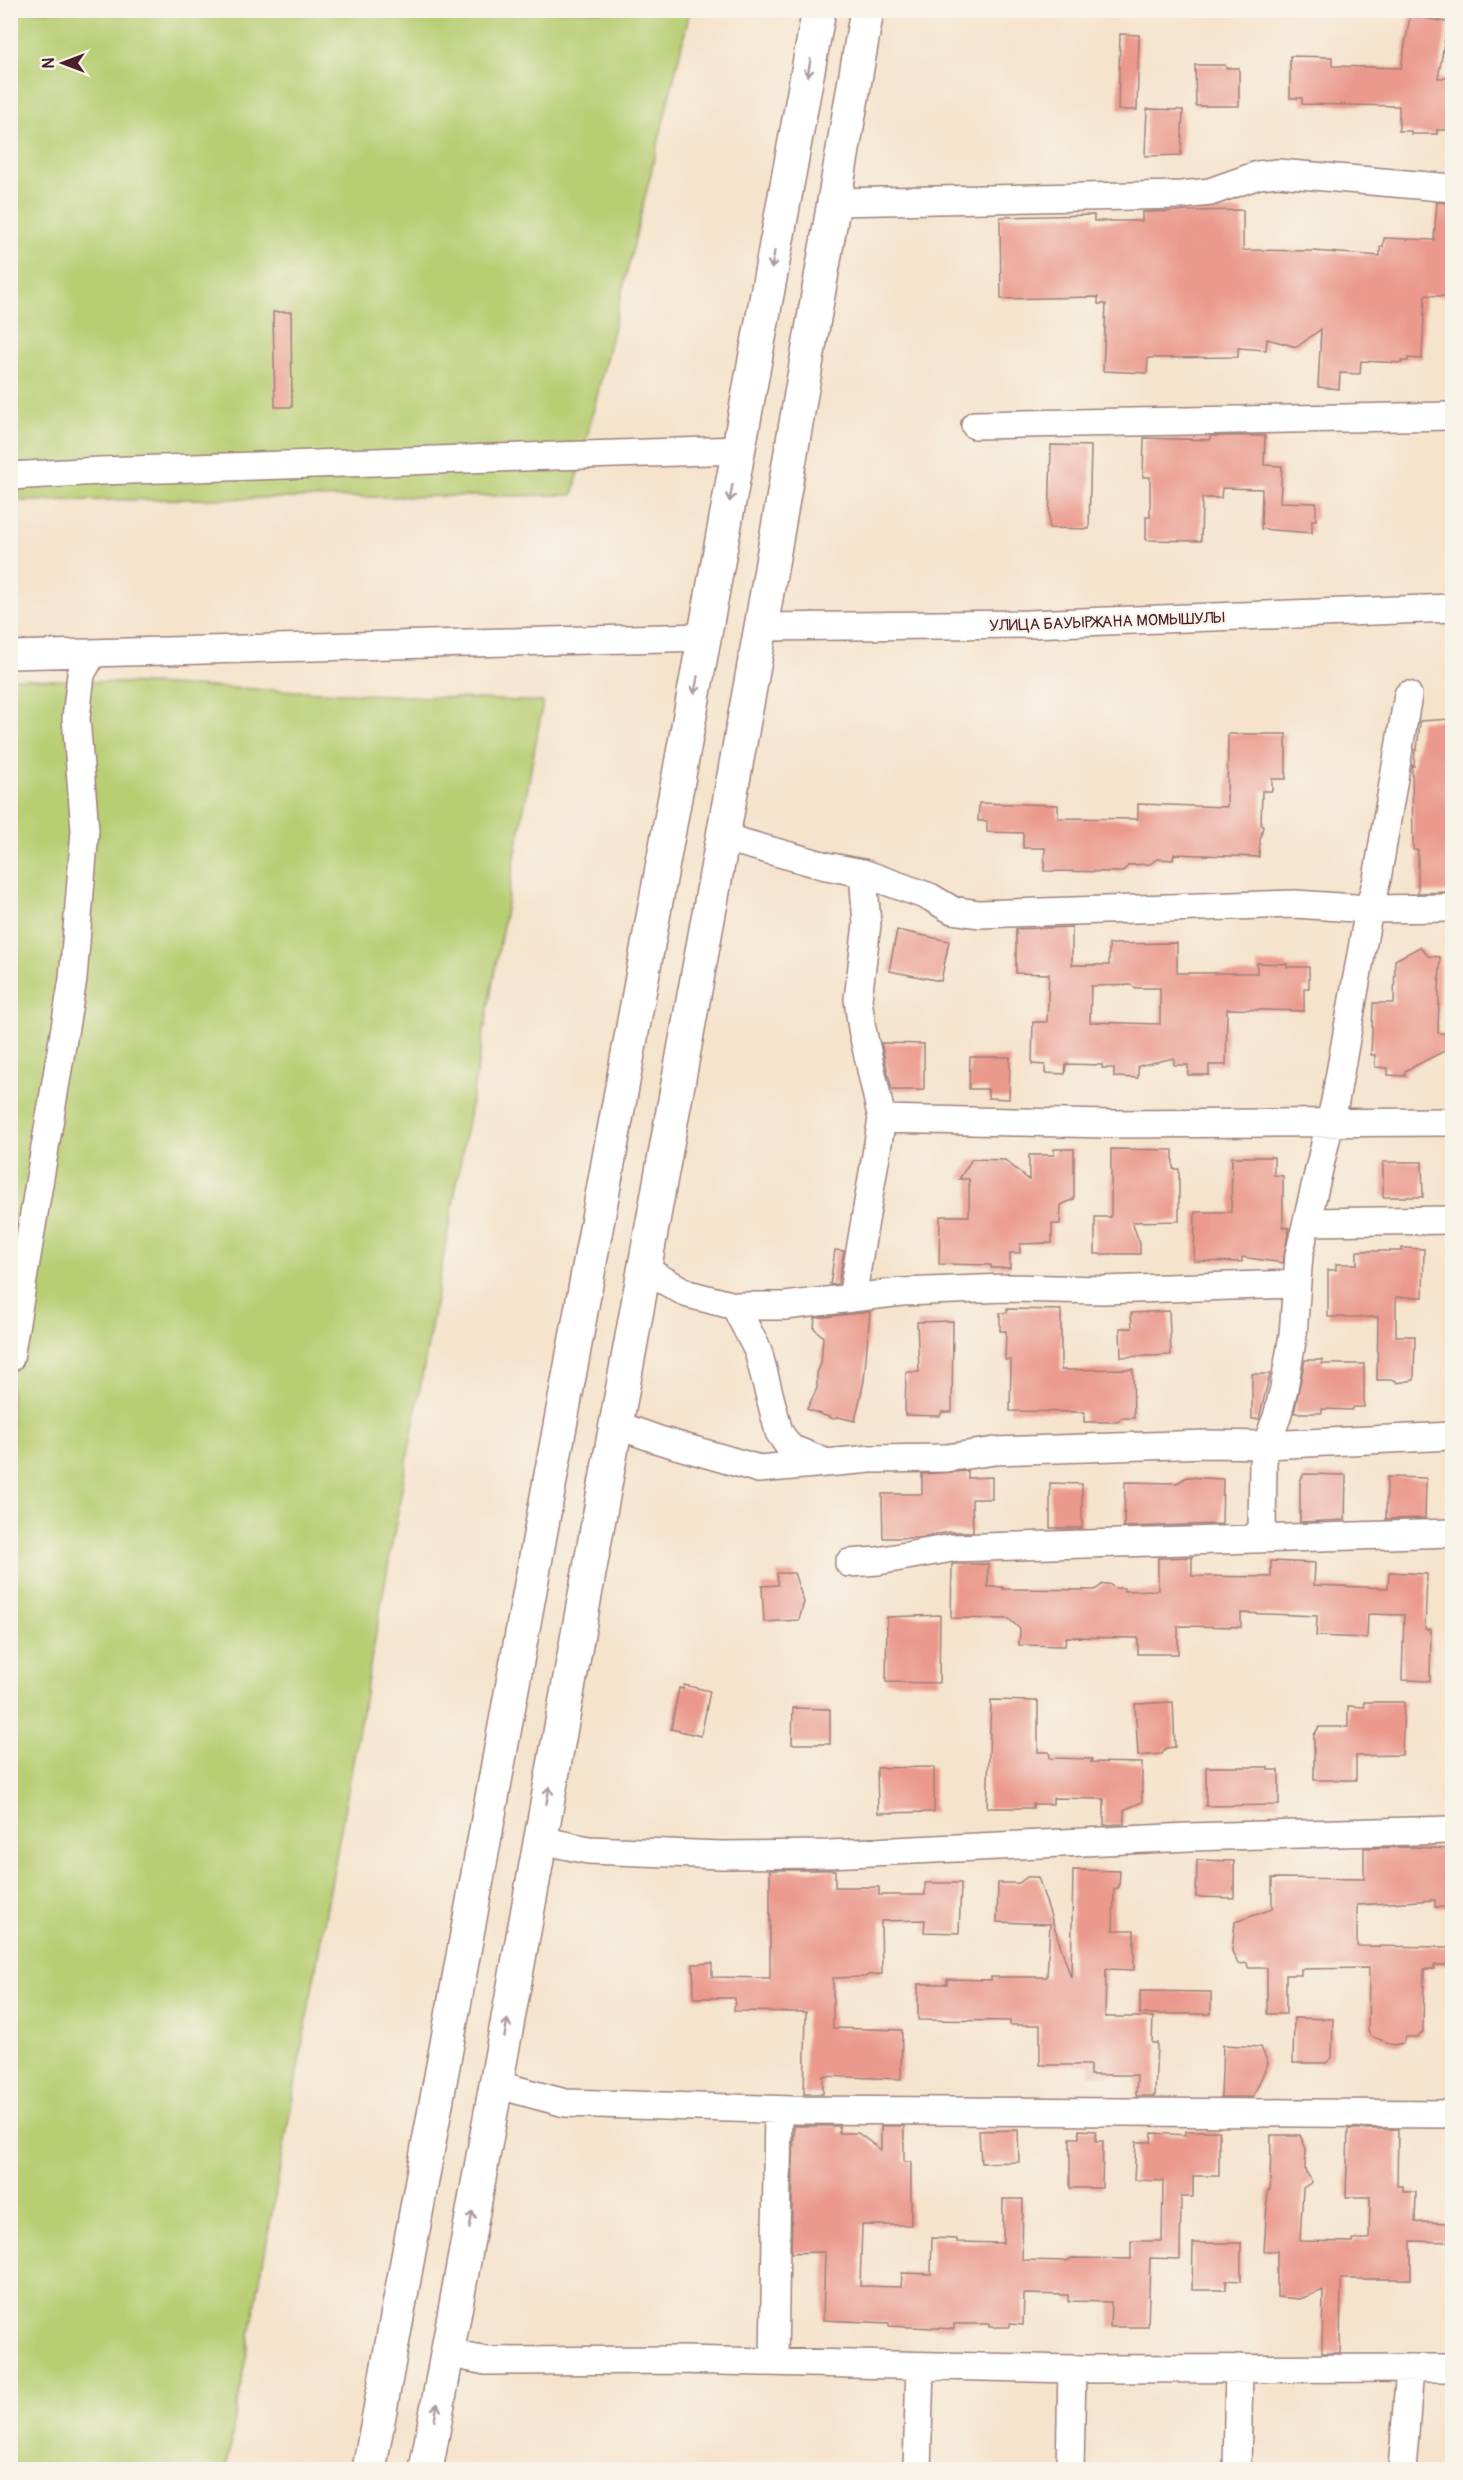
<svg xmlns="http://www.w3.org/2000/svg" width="1463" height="2480" viewBox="0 0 1463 2480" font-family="Pangolin,sans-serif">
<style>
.green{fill:#b8ce73;stroke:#81764f;stroke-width:1.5}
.building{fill:#eb998c;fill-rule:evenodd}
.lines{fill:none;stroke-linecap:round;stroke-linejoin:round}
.minor-casing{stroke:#a0817c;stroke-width:30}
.highway-casing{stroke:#a0817c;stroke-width:36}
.minor{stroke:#fff;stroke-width:27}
.highway{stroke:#fff;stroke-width:33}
.oneway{stroke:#ae9aa0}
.labels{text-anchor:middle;stroke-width:4.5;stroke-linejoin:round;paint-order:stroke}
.street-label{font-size:16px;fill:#4a1f2b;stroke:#f7f3e8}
</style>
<rect width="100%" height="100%" fill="#f7f3e8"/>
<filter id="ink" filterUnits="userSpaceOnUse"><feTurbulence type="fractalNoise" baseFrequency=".0167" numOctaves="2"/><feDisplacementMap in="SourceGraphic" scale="12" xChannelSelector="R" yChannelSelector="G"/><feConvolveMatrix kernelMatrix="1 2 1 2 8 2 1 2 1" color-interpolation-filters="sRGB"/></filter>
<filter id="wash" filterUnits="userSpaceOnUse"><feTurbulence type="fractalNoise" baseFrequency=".008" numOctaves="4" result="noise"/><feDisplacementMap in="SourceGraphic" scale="24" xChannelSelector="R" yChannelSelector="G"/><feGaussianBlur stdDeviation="1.35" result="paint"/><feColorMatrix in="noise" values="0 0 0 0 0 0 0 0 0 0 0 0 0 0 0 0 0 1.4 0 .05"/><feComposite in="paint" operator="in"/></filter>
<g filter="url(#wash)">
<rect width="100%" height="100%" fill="#f5e3cc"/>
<!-- green -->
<path class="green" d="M10 11H690L573 495 11 501Z
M11 678 543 702 226 2469 11 2470Z"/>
<g id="blocks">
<!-- building -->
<path class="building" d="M1410 16 1448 22 1438 78H1451V126H1448V130H1437V134H1411V131H1399V106L1302 104V98H1290V56L1332 57V66L1401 68Z
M1120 34 1139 35 1137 110H1118Z
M1195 65H1225L1226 68H1239V106H1196Z
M1147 109 1183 110 1181 155 1145 156Z
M1437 202 1452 203V297L1425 295 1422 359 1408 358V361H1402V363L1361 361 1360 374 1340 373 1339 389 1318 387 1321 329 1297 347 1267 339 1266 350 1238 348V357L1148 358 1147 373 1103 371 1106 304H1098V297L1001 299 1000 217 1094 215V221H1142V212L1243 210V250L1313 251 1380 256V247H1383L1384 238 1434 240Z
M273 312H291L292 407H275Z
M1210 436H1265L1264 465 1282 466 1280 502 1316 503V520H1312V533L1261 529 1262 489 1222 488 1221 498H1202L1201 541 1146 540V517H1150V477H1143L1144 438 1210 440Z
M1051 445 1091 446 1089 529 1049 528Z
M1452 719V892L1418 893V850H1413L1412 765 1414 766 1415 750H1417L1420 721Z
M1228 734H1286V779H1272V791H1262L1261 824 1263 827 1260 839 1259 857 1174 854 1173 860 1157 859 1150 864 1129 865 1122 872 1044 871 1045 848H1023V833L987 832V821H978L979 803 1058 805V818L1138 819V804L1227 807Z
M1072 927V965H1109V944L1177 943V973H1257V963L1287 964V967H1309V988H1304V1011L1227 1009 1226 1065H1209V1075H1188V1065H1174V1058L1138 1066V1078L1114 1077V1068H1102V1065L1066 1064 1065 1074 1045 1073V1065L1032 1064 1033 1022H1047L1049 974 1016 973V929ZM1131 985 1136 988H1160V1024L1090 1022 1091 986Z
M897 930 949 941 941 981 889 971Z
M1420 947 1428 956 1440 957 1438 1033 1452 1034V1047L1405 1071V1076L1388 1075V1068L1375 1067V1055H1371L1373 1003H1394L1395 960Z
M881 1043 924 1044V1090H892Z
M970 1057H1010L1009 1099 988 1098V1089H969Z
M1054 1149H1074V1199L1061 1205 1060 1224H1052V1243L1020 1244V1253H1010V1268H991V1265L939 1264 940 1216H969V1179H959L972 1159 1005 1160 1029 1180V1155H1054Z
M1111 1149 1173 1150V1169H1179V1221L1132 1222 1140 1244V1254H1095V1217H1111Z
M1232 1157H1274V1175L1283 1176V1227L1289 1228 1283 1263 1242 1257V1262L1194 1261 1195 1212H1231Z
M1383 1162H1422L1423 1197H1383Z
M1402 1248 1424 1249 1423 1297H1396V1336H1415L1414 1380 1397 1383 1395 1380H1377L1378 1317H1328V1270H1336V1264H1357V1251H1402Z
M835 1250 844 1251 838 1284 830 1285Z
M1007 1309 1061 1310V1370L1133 1369 1134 1418H1121L1118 1422H1084V1412L1010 1411 1011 1360H1005L1006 1331H1000V1313H1007Z
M1169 1311 1171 1355 1121 1357 1120 1328H1132L1131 1313Z
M870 1312 864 1381 855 1421 838 1417 834 1419 807 1409 817 1388V1373L821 1363 823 1337 814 1328 815 1318Z
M953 1321 952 1412H942L940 1416 905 1415 906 1372H919L917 1322Z
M1305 1360H1322V1364H1364V1407H1354L1352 1410 1322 1409V1413H1294Z
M1252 1374H1270L1259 1419H1252Z
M968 1471V1478L992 1477V1499H972L973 1532H949L919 1538H883L882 1494H922V1474Z
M1304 1474 1346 1475 1345 1520 1300 1522V1481Z
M1187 1477 1223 1479 1222 1524 1124 1527 1125 1482 1177 1483Z
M1387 1477 1426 1478 1425 1518 1386 1519Z
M1050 1483 1082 1484V1528H1050Z
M1192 1557V1576L1271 1577V1561L1315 1563 1314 1585 1388 1588 1389 1572 1427 1574 1425 1629H1431L1430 1681 1402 1680 1404 1615 1368 1614 1367 1638 1316 1636 1317 1616 1241 1613V1627L1178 1626V1654H1138V1638L1066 1637 1065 1646 1019 1645 1020 1629 1009 1619 951 1618 952 1564H988V1587H1003V1589L1095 1590 1103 1584H1109L1115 1588H1124V1591L1158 1590V1558Z
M777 1573H794L804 1602 799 1620 764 1622 762 1586 778 1585Z
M940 1615 939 1683 886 1682 887 1617Z
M684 1685 710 1691 701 1736 671 1729 679 1688 683 1689Z
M991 1700 1038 1701V1752H1049L1050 1758 1092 1759 1091 1762 1142 1763V1802L1124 1810V1824L1104 1825V1799L1053 1798V1804H1033V1808H987Z
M1173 1702 1175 1747 1166 1748 1162 1754 1138 1756 1135 1704Z
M1364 1702H1404L1402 1755 1356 1756V1780H1314V1735L1319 1727H1348V1706L1365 1707Z
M793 1708 830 1709V1744H792Z
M934 1767V1812L878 1813 877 1768Z
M1206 1767H1268V1770H1279V1805L1206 1806Z
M1411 1847 1452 1849V1907H1435V1900L1357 1905V1946L1452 1947V1965H1434V1969H1424L1423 2032 1417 2037H1406L1403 2043 1394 2045 1371 2036 1368 2031 1369 1968 1301 1969V1975H1286V2014H1267V1968H1248L1247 1963 1238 1964 1232 1951 1235 1922 1272 1909V1878L1364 1879V1848Z
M1197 1860 1234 1861V1898L1196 1897Z
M770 1870H835V1887H879V1895H925V1883H961L959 1933 924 1932 925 1920 881 1921 882 1974 868 1975 865 1977 833 1978V2028L902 2030 901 2079 823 2076V2094H804L806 2012 734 2011 735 1998H694L693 1964 712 1963V1977L770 1978Z
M1073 1870 1120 1871 1119 1887 1114 1890 1113 1930H1134V1970L1106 1969 1105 2017H1153L1152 2043H1157L1155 2096H1136L1137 2075H1090V2065H1040V2025H1010V2021L918 2020V1984H947V1979L991 1980V1977H1047L1050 1924 997 1922 998 1883H1019L1027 1877H1038L1071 1978Z
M1140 1991 1211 1992V2014H1140Z
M1294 2018 1333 2019 1332 2058 1326 2063H1293Z
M1223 2045 1261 2047 1268 2063 1253 2097H1221Z
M794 2126H839V2133H858L881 2150V2126H904V2162H911V2225H862L860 2286 901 2287 902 2273 931 2274 932 2238 957 2239V2242L1003 2243V2199H1023L1022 2260 1067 2261 1072 2258 1131 2259V2241H1162L1163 2181 1134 2180 1136 2142H1151L1152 2133 1186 2135V2131H1219V2176H1193V2197H1181L1180 2259 1150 2258 1148 2327H1110L1111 2302 1068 2301V2295L1024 2294 1023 2325 1010 2324V2327H989V2324H954V2329L889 2326V2323L823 2320 825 2252 791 2253Z
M1348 2129H1398L1397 2186H1403V2192H1416L1415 2222 1452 2223V2242L1411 2241V2279H1341L1340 2353H1322L1323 2290 1300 2299 1277 2297V2251H1264L1268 2190H1270L1271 2135H1300L1306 2149 1305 2170 1312 2182 1303 2188 1300 2241 1353 2242V2239H1369L1370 2197H1346Z
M1018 2130 1019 2162 981 2163 979 2131Z
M1079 2130 1096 2131V2141H1103L1102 2188H1070V2138H1079Z
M1193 2243H1241V2281L1226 2280V2290H1192Z"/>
</g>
</g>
<g filter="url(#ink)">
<use href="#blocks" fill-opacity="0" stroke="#a0817c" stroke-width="1.5"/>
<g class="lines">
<defs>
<path id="minor" d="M834 202 1182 195 1210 192 1258 175 1278 173 1452 188
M975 425 1452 416
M10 476 100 471 739 450
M761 627 1028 624 1452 608
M10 655 705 637
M722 837 826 866 863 873 930 897 952 910 979 914 1295 904 1369 909 1452 908
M882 1119 1107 1124 1452 1122
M1307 1222 1452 1220
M642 1268 688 1294 735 1306 758 1351 779 1432 790 1448 822 1461
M852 1298 882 1119 862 1029 858 999 867 924 863 873
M735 1306H785L902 1292 1006 1288 1103 1290 1296 1284
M10 1358 73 979 85 830 76 718 81 674 93 653
M614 1424 659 1440 759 1469 870 1459 946 1458 995 1451 1207 1444 1266 1445 1452 1436
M1252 1538 1262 1531 1263 1462 1266 1445 1277 1417 1284 1388 1293 1335 1299 1255 1335 1101 1369 909 1377 879 1408 695
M849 1563 878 1561 952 1548 1452 1533
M540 1840 588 1850 722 1855 829 1854 1189 1837 1452 1830
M495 2084 565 2103 792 2110 1452 2114
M447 2353 486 2361 678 2360 1072 2369 1452 2368
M774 2362 778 2110
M917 2470 920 2366
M1070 2470 1072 2369
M1237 2470 1239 2368
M1402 2470 1410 2368"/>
<path id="highway" d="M369 2470 819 10
M426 2470 761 627 867 10"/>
</defs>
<!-- minor casing -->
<use href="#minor" class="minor-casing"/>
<!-- highway casing -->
<use href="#highway" class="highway-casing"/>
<!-- minor -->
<use href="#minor" class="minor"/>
<!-- highway -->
<use href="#highway" class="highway"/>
</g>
<!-- one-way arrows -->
<defs><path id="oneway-shaft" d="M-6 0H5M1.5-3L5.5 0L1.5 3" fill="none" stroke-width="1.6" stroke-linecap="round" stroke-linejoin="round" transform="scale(1.5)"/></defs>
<g class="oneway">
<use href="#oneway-shaft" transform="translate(809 68) rotate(100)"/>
<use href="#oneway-shaft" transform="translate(773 260) rotate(100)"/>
<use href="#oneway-shaft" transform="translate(731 493) rotate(100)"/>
<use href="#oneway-shaft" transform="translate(696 685) rotate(100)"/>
<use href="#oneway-shaft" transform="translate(548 1795) rotate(-80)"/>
<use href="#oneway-shaft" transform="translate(506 2028) rotate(-80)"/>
<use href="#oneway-shaft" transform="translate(471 2220) rotate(-80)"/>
<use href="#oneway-shaft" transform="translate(436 2412) rotate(-80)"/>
</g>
</g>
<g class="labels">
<!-- street labels -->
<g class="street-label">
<text transform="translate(1107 621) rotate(-2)" y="6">УЛИЦА БАУЫРЖАНА МОМЫШУЛЫ</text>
</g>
</g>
<!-- margin -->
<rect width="1463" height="2480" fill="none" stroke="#f7f3e8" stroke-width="36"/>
<!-- north arrow -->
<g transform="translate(63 63) rotate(270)" stroke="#f7f3e8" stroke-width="4.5" paint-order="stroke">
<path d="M0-4.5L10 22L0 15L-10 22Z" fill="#4a1f2b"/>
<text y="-9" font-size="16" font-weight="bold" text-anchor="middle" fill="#4a1f2b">N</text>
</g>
</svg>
